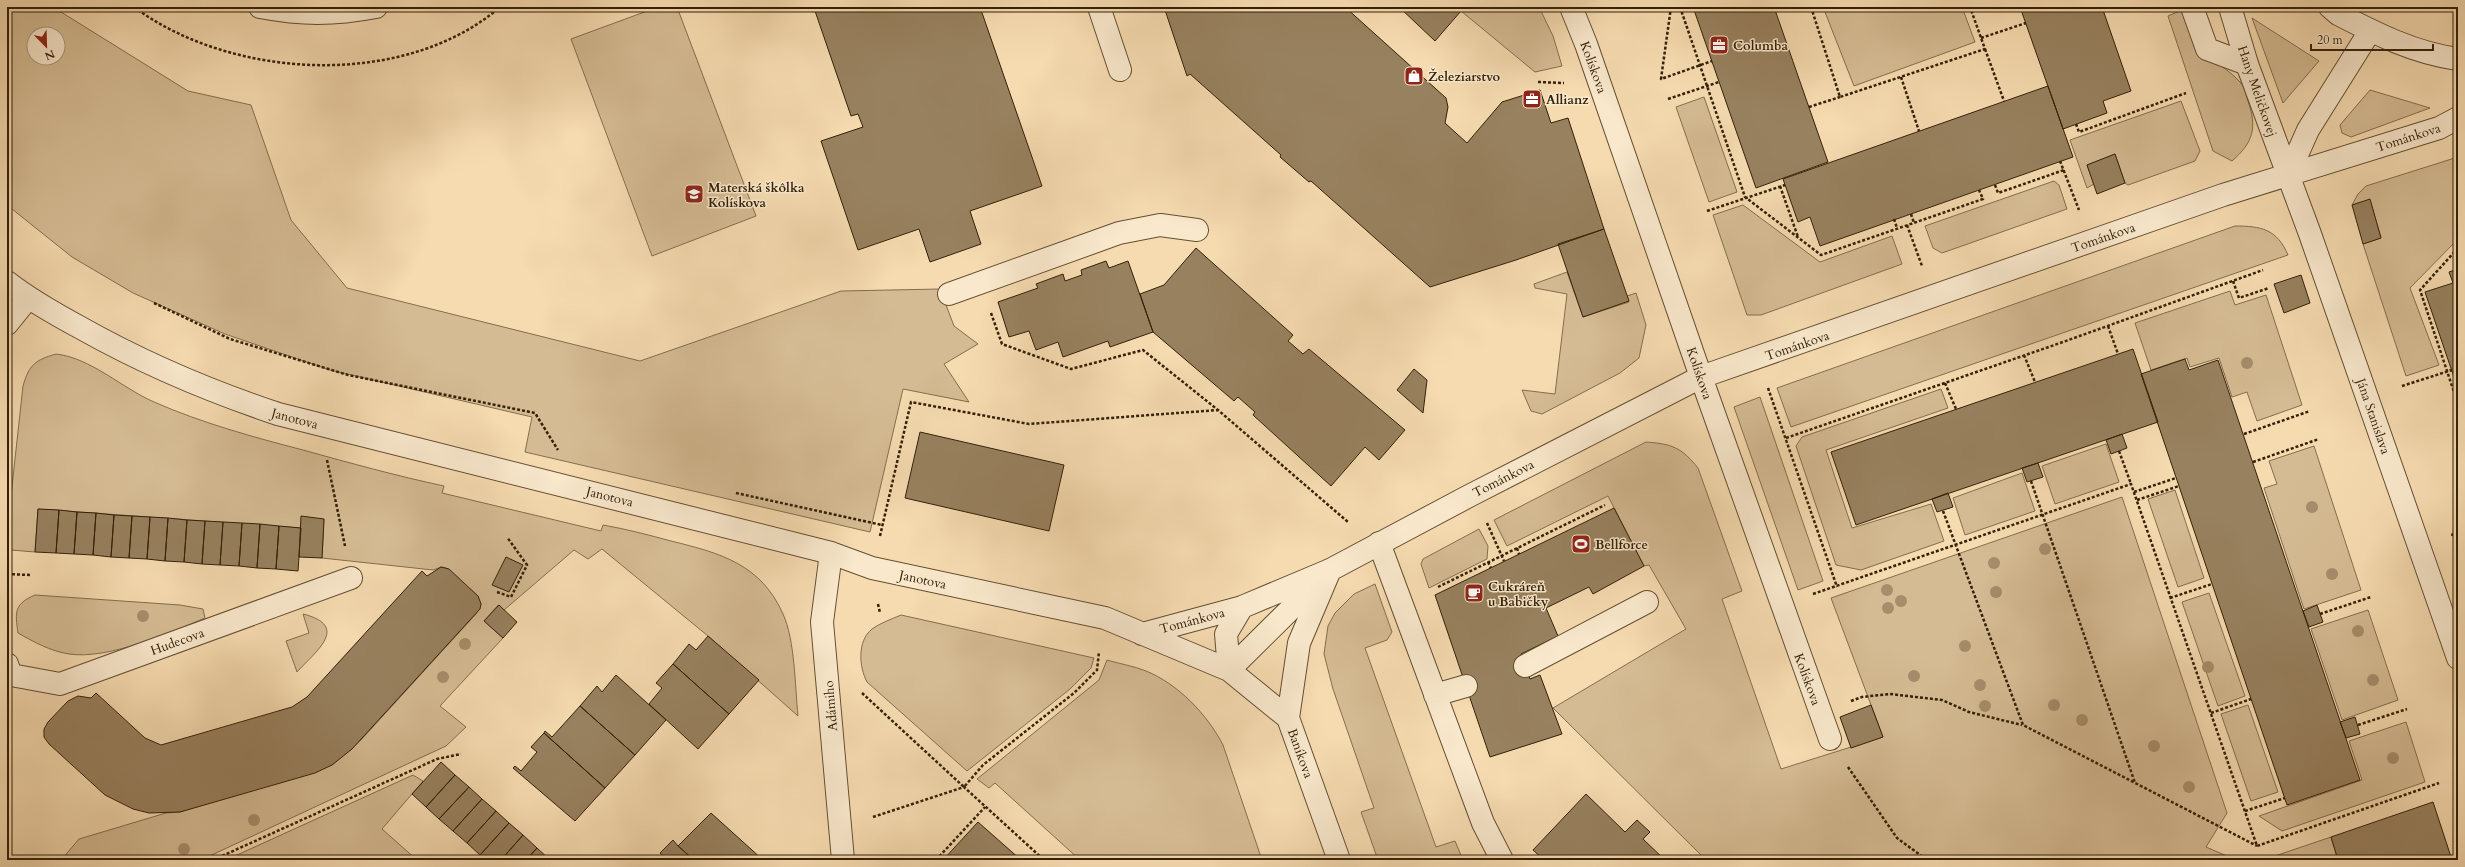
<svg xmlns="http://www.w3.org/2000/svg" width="2465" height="867" viewBox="0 0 2465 867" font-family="Cardo,serif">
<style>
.green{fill:#d5bb93;stroke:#846e4e;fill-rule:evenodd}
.building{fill:#98815f;stroke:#332008}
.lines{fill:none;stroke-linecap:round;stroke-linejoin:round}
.service-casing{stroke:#644f32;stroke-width:24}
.minor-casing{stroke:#644f32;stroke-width:24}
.tertiary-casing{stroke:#644f32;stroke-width:24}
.path{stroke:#332008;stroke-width:2.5;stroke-dasharray:3 2;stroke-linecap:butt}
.service{stroke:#f9e8cc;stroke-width:22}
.minor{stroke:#f9e8cc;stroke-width:22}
.tertiary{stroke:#f9e8cc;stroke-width:22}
.tree{fill:#a68d6b}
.labels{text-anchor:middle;stroke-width:3;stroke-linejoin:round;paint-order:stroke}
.poi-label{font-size:13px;font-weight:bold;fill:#332008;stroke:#f9e8cc;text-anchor:start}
.street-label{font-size:13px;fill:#332008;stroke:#f9e8cc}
</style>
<rect width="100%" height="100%" fill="#f6dbb0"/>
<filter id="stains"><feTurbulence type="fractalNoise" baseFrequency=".005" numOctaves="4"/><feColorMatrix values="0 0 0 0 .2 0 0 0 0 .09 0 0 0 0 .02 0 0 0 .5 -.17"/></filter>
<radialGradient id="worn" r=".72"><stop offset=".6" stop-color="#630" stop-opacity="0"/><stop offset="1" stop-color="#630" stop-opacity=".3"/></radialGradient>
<!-- green -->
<path class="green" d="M7 7H53L188 91 251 105 291 220 347 288 640 361 841 291 940 289 954 326 978 344 944 364 969 402 903 389 870 532 525 452 532 417 330 370 225 334 133 293 72 257 7 205ZM34 34H58V58H34Z
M658 7H677L756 216 652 256 571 39Z
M1464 7H1539L1553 36 1562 66 1535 72 1461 11Z
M1823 7H1962L1975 42 1854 86Z
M2182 10 2196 51C2213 60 2228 69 2241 83 2245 88 2246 95 2248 101 2257 127 2254 142 2232 161L2213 151 2168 16Z
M2252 18 2319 61 2283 103Z
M2370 90 2430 108 2351 137 2342 133 2340 125Z
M1704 97 1737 192 1709 202 1676 107Z
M2181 101 2200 151 2195 161 2128 185 2125 183 2115 154 2087 165 2094 184 2087 188 2070 140Z
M2458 157V239L2410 288 2439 365 2406 376 2363 244 2381 238 2370 200 2352 205 2358 194 2366 186Z
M2054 181 2059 185 2067 209 1942 253 1933 248 1925 226Z
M1743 205 1820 262 1892 236 1902 264 1761 315H1747L1713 215Z
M2235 226C2261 226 2277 229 2288 255L1791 427 1777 388Z
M1567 272 1583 317 1629 302 1627 296 1636 293 1646 325 1639 358 1620 373 1542 414 1531 411 1522 390 1555 394 1567 294 1535 288 1534 284Z
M2230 291 2235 305 2266 295 2302 405 2257 421 2247 392 2232 397 2219 358 2190 367 2187 358 2151 370 2135 323Z
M56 354C91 358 122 388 154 402 202 423 253 437 303 450 350 463 397 476 444 486L442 493 601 531 603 525C626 529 649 535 671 541 720 553 761 564 783 614 795 640 795 687 798 716L708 636 602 549 588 559 574 550 504 610 498 605 484 621 503 638 440 706 466 727 446 746 201 860H51L62 859 79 839 166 813 180 812 332 765 361 740 476 614 481 604 478 596 446 568 441 567 433 570 322 558 324 519 301 528 38 509 35 552 11 550 7 543V532L23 386C29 365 35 360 56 354Z
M1941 389 1948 408 1826 450 1852 528 1931 504 1944 541 1861 570 1836 565 1796 446 1802 437Z
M1760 397 1823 581 1798 590 1734 407Z
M1646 442C1672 444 1681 447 1698 468L1742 591 1722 599 1781 769 1883 737 1831 598 2122 497 2227 813 2206 847 2236 860H1706L1553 708 1686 629 1649 565 1644 566 1608 496 1507 546 1494 520Z
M2106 444 2119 482 2055 504 2042 466Z
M2314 446 2361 590 2304 609 2264 488 2277 484 2269 461Z
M2022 473 2035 511 1965 535 1953 498Z
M2175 490 2204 578 2178 587 2148 499Z
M1479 529 1488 546 1487 559 1429 588 1421 564 1423 559Z
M1375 584 1392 632 1387 640 1365 648 1436 847 1455 841 1463 860H1378L1361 812 1374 808 1333 689 1324 654 1328 626 1335 613 1354 594Z
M2209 593 2245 696 2218 706 2182 602Z
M35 595 180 605 203 609 205 618C170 633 107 660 69 654 50 651 34 642 18 633 15 612 14 604 35 595Z
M2368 610 2398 700 2342 720 2311 629Z
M303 614C351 626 315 652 297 672L286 641 309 633Z
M901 615 1094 658 1091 668 1070 689 967 771 867 682C859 667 857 641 872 629 880 623 892 619 901 615Z
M1107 660C1120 664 1134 666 1146 671 1178 684 1207 714 1223 745L1262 860H1080L995 783 989 788 977 779 1099 680Z
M2248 705 2278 792 2251 801 2221 714Z
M2406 722 2425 782 2282 831 2259 816 2362 780 2349 741Z
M413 775 423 781 382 829 417 860H226Z
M2331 837 2338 860H2263Z"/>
<!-- building -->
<path class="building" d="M817 7H980L1042 186 970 211 981 244 930 262 919 229 858 250 821 141 863 127 858 114 851 116 814 8Z
M1164 7H1314L1318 11 1324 7H1345L1446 98 1448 107 1445 123 1467 143 1502 102 1540 90 1551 123 1568 118 1604 229 1516 260 1430 287 1311 181 1309 182 1280 157 1281 155 1190 74 1187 76Z
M1399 7H1457L1461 11 1435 41Z
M1693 7H1774L1828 162 1756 188Z
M2020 7H2102L2131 91 2103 101 2107 113 2063 129Z
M2048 86 2073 157 1820 246 1810 217 1798 222 1783 179Z
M2115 154 2125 183 2097 194 2087 165Z
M2370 199 2381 238 2363 244 2352 205Z
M1604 229 1629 301 1583 317 1558 244Z
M1196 248 1293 335 1288 341 1303 354 1309 349 1405 430 1379 460 1365 447 1331 486 1253 415 1255 412 1238 397 1234 401 1153 332 1140 294 1164 285Z
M1106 261 1109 268 1128 261 1153 332 1110 347 1108 341 1063 357 1058 342 1036 350 1029 331 1009 337 998 302 1038 288 1036 284 1063 274 1065 281 1082 275 1081 270Z
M2458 269V389L2425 292 2453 283 2449 272Z
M2301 275 2310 303 2284 313 2274 284Z
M2133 349 2158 422 1856 525 1831 452Z
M2185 359 2189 370 2218 360 2360 780 2287 805 2141 374Z
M1414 369 1427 380 1423 413 1397 390Z
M920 432 1064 465 1049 531 905 498Z
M2122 434 2127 448 2111 454 2106 440Z
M2038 463 2043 477 2027 482 2022 468Z
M1948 493 1953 507 1937 512 1932 499Z
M1614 508 1644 566 1593 594 1589 587 1546 608 1558 636 1521 654 1530 679 1540 675 1562 734 1490 757 1435 595Z
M38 509 59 510 56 553 35 552Z
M59 510 77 512 74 554 56 553Z
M77 512 96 513 93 555 74 554Z
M96 513 114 515 111 557 93 555Z
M114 515 132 516 129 558 111 557Z
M132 516 150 517 147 559 129 558Z
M301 516 324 519 322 558 299 557Z
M150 517 168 518 165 561 147 559Z
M168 518 187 520 184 562 165 561Z
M187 520 205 521 202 564 184 562Z
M205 521 223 522 220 565 202 564Z
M223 522 242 523 239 566 220 565Z
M242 523 260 524 257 568 239 566Z
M260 524 279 526 276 569 257 568Z
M279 526 301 528 298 571 276 569Z
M506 557 523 565 509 592 492 585Z
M441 567 449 569 478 596 481 604 480 609 352 749 332 765 315 773 180 812 149 813 133 809 105 795 49 744 44 737V729L48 722 68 701 78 696 91 698 96 693 145 738 161 745 292 707 307 697 422 571 427 576Z
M499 605 517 622 503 638 484 621Z
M2317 605 2323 622 2309 627 2303 611Z
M708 636 759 680 729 714 673 664 689 644 696 650Z
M673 664 729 714 698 749 649 704 662 688 656 683Z
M616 675 666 720 635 755 580 706 597 686 602 692Z
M1871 705 1883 737 1851 748 1840 717Z
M580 706 635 755 605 788 544 733 545 731 552 737Z
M2355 717 2360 734 2346 738 2340 722Z
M544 733 605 788 575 821 513 768 515 766 521 771 537 752 531 747Z
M441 762 455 775 426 807 412 794Z
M455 775 469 787 439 819 426 807Z
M469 787 482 799 453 831 439 819Z
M1586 794 1625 832 1637 820 1650 832 1643 839 1665 860H1544L1533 850Z
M482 799 496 811 467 843 453 831Z
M2433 802 2452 860H2338L2331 837Z
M496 811 509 823 480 855 467 843Z
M711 813 763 860H694L678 846Z
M978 822 1021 860H943Z
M509 823 523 835 501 860H486L480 855Z
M523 835 537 848 526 860H501Z
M673 840 678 846 694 860H667L660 853Z
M537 848 550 860H526Z"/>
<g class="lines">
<defs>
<path id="service" d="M2192 7 2207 49 2247 64
M949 294 1119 233 1160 225 1197 230
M1379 543 1483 823 1502 860
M1525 666 1647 602
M1435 695 1466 686"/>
<path id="minor" d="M1099 7 1120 70
M1571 7 1586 44 1701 377 1830 739
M2230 7 2247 64 2310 234 2458 658
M2288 175 2308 130 2370 31
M7 282C30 300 55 314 81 328 145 364 209 391 278 414L831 553 872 568 1105 618 1229 670 1288 718 1339 860
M7 324 28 298
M831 553 822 622 843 860
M1142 634 1242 607 1330 570 1469 496 1701 377 2223 195 2439 128 2458 118
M7 664 11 675 60 684 351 578
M1229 670 1322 578
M1229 670 1226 634 1242 607
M1288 718 1299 643 1330 570"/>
<path id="tertiary" d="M260 7C302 15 334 15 376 7
M2330 7 2338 14C2377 34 2414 53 2458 59"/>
</defs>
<!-- service casing -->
<use href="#service" class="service-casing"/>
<!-- minor casing -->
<use href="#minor" class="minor-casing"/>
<!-- tertiary casing -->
<use href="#tertiary" class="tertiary-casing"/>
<!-- path -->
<path class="path" d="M134 7C232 80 405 89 500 7
M1671 7 1661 79 1712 61
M1680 7 1745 197 1821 255 1983 199 1979 190
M1811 7 1840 97 1985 49 1970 7
M1981 38 2026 23
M1985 49 2004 101
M1901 77 1919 131
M1538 82 1564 83
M1668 99 1719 82
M1809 107 1840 97
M2076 124 2079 132 2186 93
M2060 161 2079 210
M1995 185 1998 193 2064 170
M1780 186 1798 237
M1707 211 1785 185
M1911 214 1914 223
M1894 219 1897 228
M1907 225 1922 266
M2458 248 2420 290 2458 404
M2233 281 2239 298 2269 288
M154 303 230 339 348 375 535 413 558 450
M991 313 1002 344 1071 369 1143 350 1218 410 1348 522
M2108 326 2118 354
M2024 355 2035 382
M1945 383 1956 409
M2402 386 2452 370
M1768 388 1837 587
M2244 434 2310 411
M1786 438 2063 342 2263 270
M2119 451 2131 484
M327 460 345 546
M2253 462 2319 439
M2031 481 2135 783
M2134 492 2176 478
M736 493 882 525
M2137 500 2179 486
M1943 511 2023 725 2257 846
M1487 523 1504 561
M880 536 911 402 1029 424 1218 410
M2452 536 2458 519
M1517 548 1519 554
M1488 562 1491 568
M7 574 30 575
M1438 587 1605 505
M497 592 511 597 527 565 507 537
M1813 594 2131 484 2257 846 2439 783
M2170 598 2212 584
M878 604 880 613
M2320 614 2371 597
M862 693 964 787 983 765 1074 693 1097 670 1099 652
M1851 701 1862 697 1890 694 1942 700 1969 712 2022 725
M2211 713 2251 699
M2358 725 2407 709
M1848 767 1897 838 1927 860
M2245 811 2285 798
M873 817 964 787 1044 860
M213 860 437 759 461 754
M936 860 985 807"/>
<!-- service -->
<use href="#service" class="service"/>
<!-- minor -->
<use href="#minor" class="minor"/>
<!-- tertiary -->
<use href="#tertiary" class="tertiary"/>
</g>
<!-- trees -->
<g class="tree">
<circle cx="2247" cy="363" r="6"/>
<circle cx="2312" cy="507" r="6"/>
<circle cx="2045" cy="549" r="6"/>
<circle cx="1994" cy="563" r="6"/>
<circle cx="2332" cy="574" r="6"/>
<circle cx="1887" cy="590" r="6"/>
<circle cx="1996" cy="592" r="6"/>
<circle cx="1901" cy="601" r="6"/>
<circle cx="1888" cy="608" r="6"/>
<circle cx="143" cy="616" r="6"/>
<circle cx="2358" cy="631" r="6"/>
<circle cx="465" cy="644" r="6"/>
<circle cx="1965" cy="646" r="6"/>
<circle cx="2208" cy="667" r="6"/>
<circle cx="1914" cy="676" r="6"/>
<circle cx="443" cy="677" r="6"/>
<circle cx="2373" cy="680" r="6"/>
<circle cx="1980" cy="685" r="6"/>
<circle cx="2054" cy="705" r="6"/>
<circle cx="1985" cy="706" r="6"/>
<circle cx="2082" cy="720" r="6"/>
<circle cx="2154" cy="746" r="6"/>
<circle cx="2393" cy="758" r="6"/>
<circle cx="2189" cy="787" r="6"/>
<circle cx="254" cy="820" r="6"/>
<circle cx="184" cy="849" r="6"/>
</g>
<!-- icons -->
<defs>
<symbol id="office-square" viewBox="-11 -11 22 22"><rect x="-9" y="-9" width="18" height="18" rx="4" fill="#8f2418" stroke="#f9e8cc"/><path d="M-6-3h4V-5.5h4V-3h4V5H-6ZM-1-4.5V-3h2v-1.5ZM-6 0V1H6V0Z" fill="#fff"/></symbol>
<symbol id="shop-square" viewBox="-11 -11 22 22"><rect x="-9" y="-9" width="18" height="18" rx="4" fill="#8f2418" stroke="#f9e8cc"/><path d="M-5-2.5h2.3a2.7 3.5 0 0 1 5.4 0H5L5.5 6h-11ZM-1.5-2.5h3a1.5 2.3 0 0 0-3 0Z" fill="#fff"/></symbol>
<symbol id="school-square" viewBox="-11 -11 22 22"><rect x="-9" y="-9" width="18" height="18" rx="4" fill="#8f2418" stroke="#f9e8cc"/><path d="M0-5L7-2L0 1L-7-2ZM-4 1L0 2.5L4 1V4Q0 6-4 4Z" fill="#fff"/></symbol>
<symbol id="stadium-square" viewBox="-11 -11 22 22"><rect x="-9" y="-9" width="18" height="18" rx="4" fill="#8f2418" stroke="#f9e8cc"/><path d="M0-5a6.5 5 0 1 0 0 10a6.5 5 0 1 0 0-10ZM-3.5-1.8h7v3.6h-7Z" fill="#fff"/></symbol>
<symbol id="cafe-square" viewBox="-11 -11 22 22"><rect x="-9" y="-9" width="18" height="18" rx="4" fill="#8f2418" stroke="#f9e8cc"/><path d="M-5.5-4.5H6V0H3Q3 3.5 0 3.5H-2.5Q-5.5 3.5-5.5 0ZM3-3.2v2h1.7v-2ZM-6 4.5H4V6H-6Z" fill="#fff"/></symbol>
</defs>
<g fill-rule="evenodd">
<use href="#office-square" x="1708" y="34" width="22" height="22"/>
<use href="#shop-square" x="1403" y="65" width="22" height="22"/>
<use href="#office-square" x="1521" y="88" width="22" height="22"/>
<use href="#school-square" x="683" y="183" width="22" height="22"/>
<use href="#stadium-square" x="1570" y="533" width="22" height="22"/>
<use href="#cafe-square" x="1463" y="582" width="22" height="22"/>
</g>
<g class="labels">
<!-- poi labels -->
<g class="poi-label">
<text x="1733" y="50">Columba</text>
<text x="1428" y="81">Železiarstvo</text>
<text x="1546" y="104">Allianz</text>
<text x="708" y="192">Materská škôlka<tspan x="708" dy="15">Kolískova</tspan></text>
<text x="1595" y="549">Bellforce</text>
<text x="1488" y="591">Cukráreň<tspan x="1488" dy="15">u Babičky</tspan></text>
</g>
<!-- street labels -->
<g class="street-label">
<text transform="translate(1594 67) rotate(70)" y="5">Kolískova</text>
<text transform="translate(2258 91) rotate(71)" y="5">Hany Meličkovej</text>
<text transform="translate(2408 137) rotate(-18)" y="5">Tománkova</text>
<text transform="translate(2103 237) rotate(-19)" y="5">Tománkova</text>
<text transform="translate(1797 345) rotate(-19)" y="5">Tománkova</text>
<text transform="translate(1700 373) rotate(71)" y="5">Kolískova</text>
<text transform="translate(2374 416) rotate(71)" y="5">Jána Stanislava</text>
<text transform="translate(295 418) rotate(15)" y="5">Janotova</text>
<text transform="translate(1503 478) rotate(-27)" y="5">Tománkova</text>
<text transform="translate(610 496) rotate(14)" y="5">Janotova</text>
<text transform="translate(923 579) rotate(12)" y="5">Janotova</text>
<text transform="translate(1192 620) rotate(-15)" y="5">Tománkova</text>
<text transform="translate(177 641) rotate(-20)" y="5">Hudecova</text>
<text transform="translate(1808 679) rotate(70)" y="5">Kolískova</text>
<text transform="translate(830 706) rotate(-95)" y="5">Adámiho</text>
<text transform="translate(1301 753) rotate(70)" y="5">Baníkova</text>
</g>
</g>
<!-- margin -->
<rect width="2465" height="867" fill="none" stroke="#f6dbb0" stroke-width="24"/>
<rect x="8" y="8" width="2449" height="851" fill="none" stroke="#332008" stroke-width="2"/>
<rect x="12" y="12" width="2441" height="843" fill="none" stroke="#332008"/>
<!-- north arrow -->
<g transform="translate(46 46) rotate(157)"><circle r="19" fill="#f9e8cc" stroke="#aa987e"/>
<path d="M0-3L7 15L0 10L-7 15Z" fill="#8f2418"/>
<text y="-6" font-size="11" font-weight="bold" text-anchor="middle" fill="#332008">N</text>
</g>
<!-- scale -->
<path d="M2311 44v6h122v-6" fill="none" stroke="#332008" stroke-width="2"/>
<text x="2317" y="44" font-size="12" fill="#332008" stroke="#f9e8cc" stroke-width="3" paint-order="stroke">20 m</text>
<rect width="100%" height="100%" filter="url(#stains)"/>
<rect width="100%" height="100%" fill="url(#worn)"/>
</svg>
